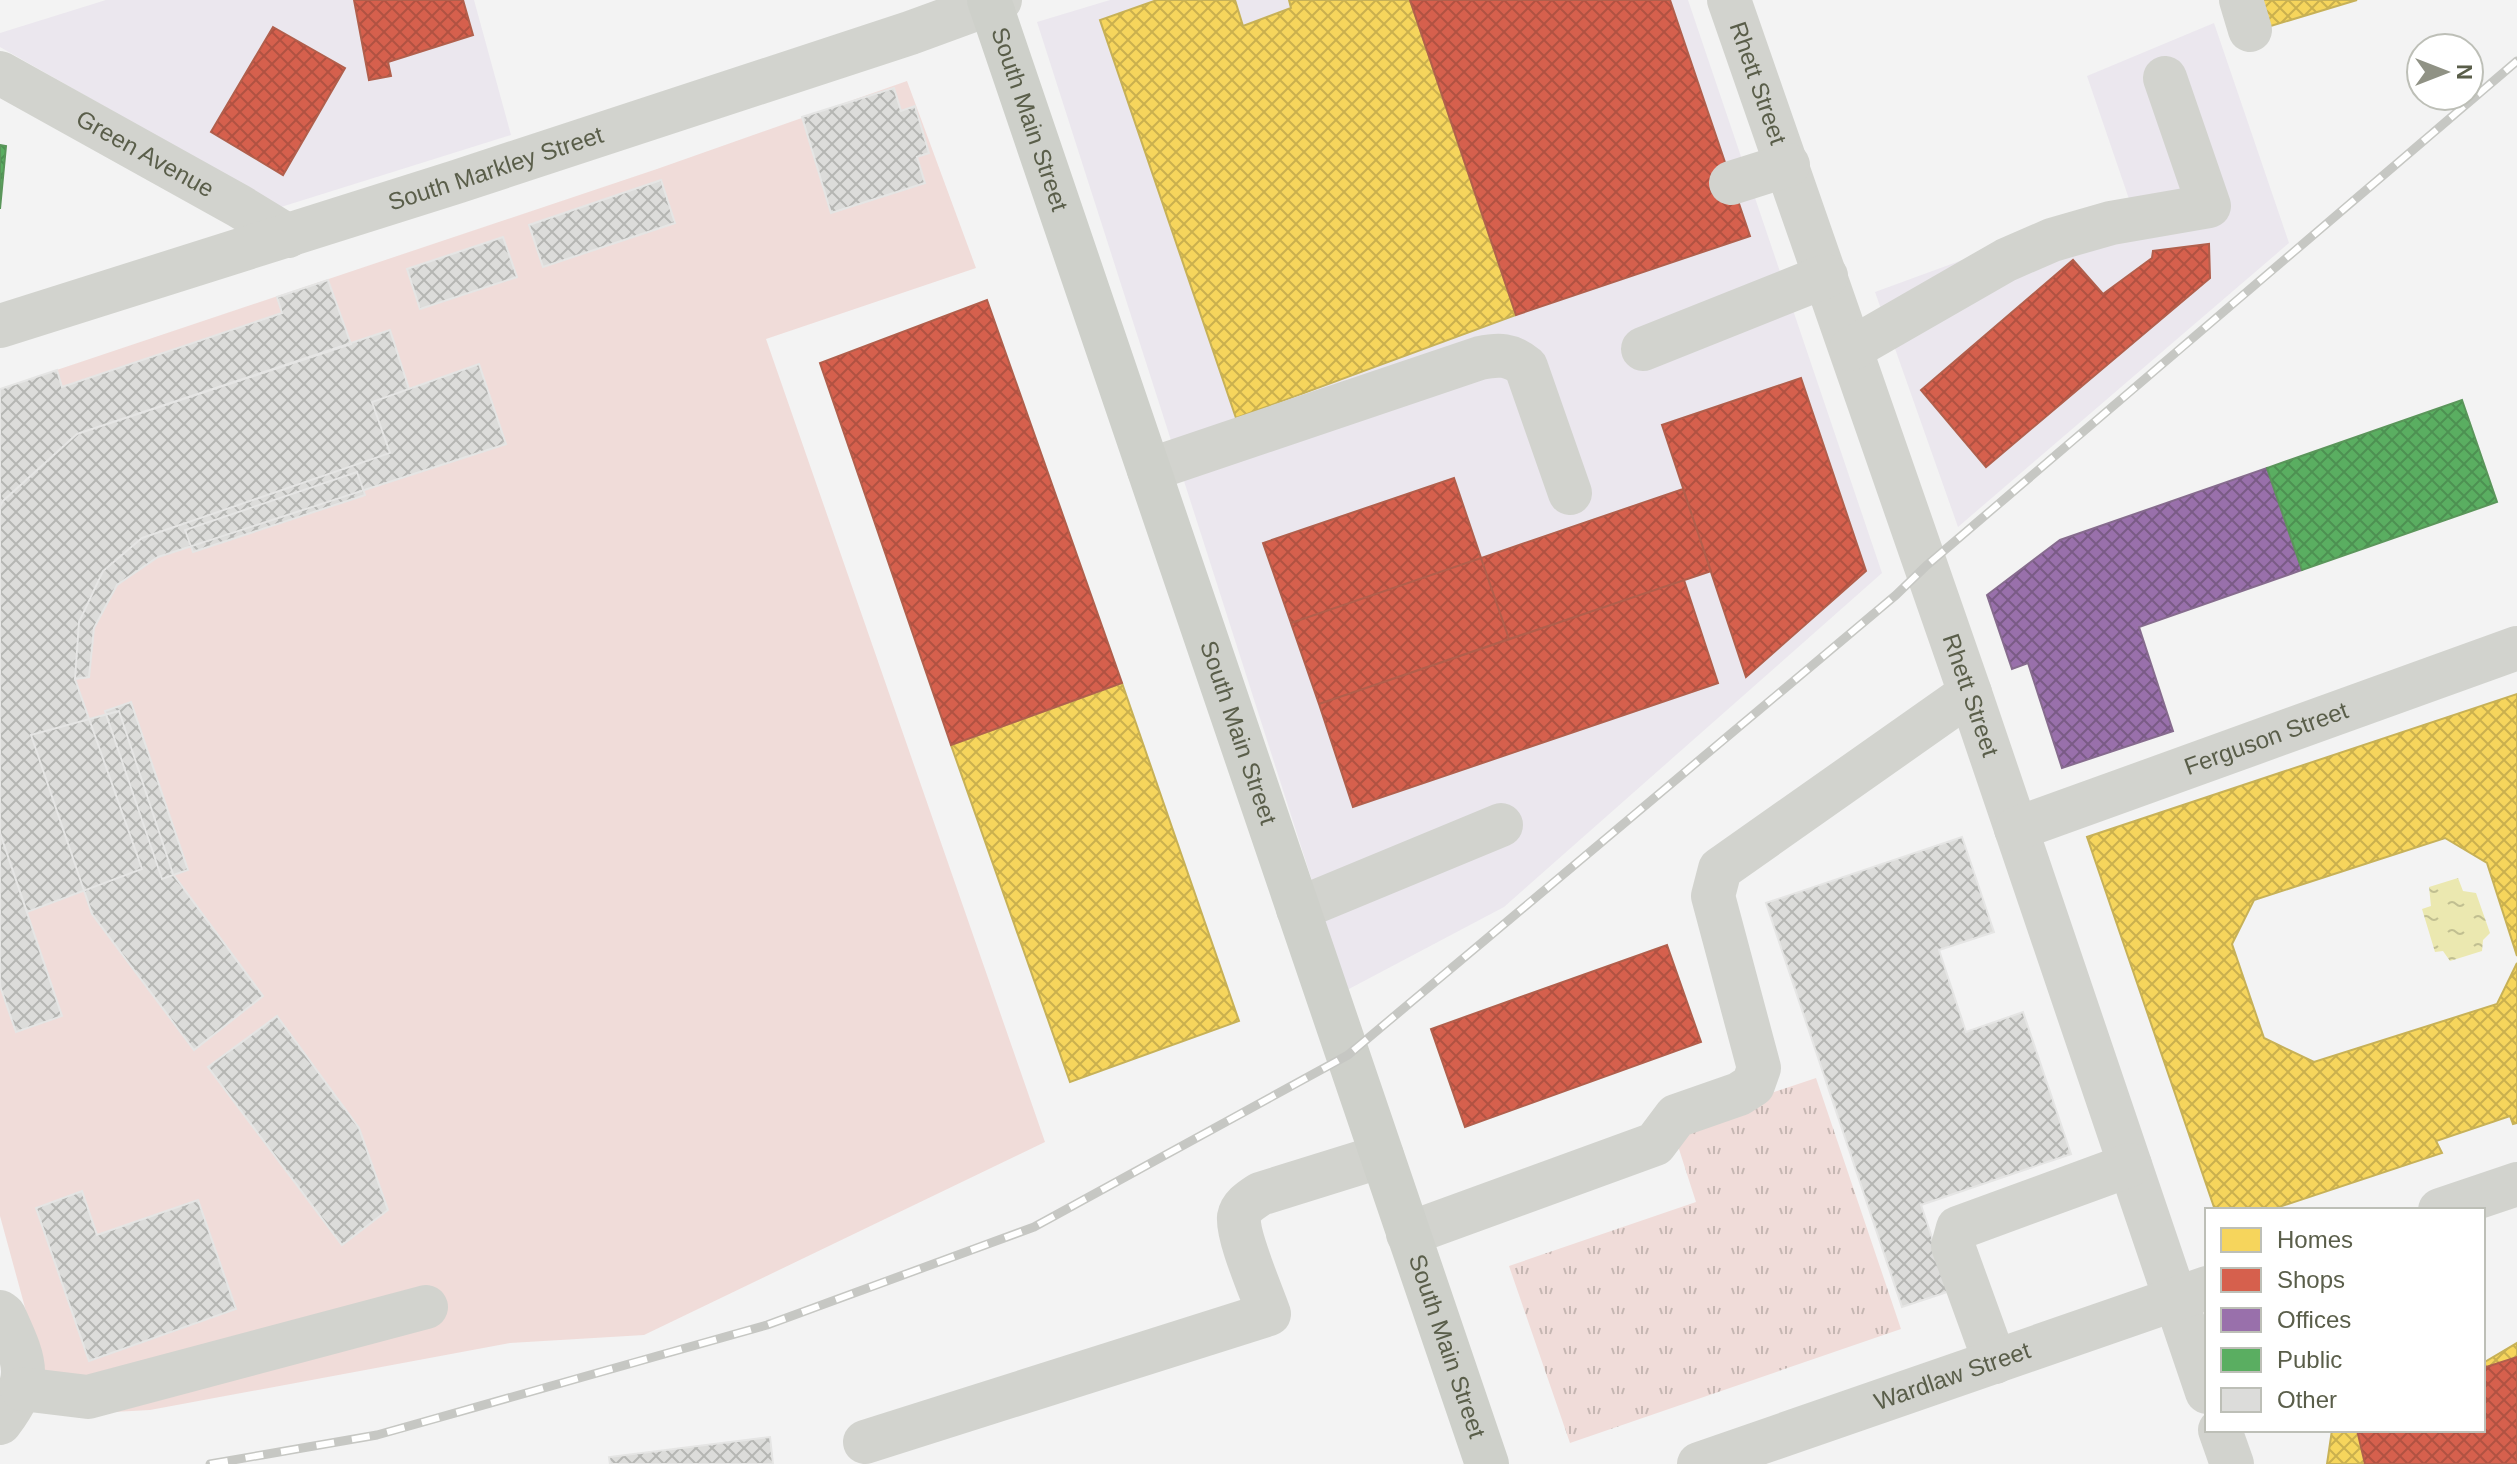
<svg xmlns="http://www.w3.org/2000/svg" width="2517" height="1464" viewBox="0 0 2517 1464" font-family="Arial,sans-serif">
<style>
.commercial{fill:#ebe7ee}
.grass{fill:url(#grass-tufts)}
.pitch{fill:#f0dcd9}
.water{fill:url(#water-ripples)}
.homes{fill:url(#homes-cross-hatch);stroke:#c7b157;stroke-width:2}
.shops{fill:url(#shops-cross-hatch);stroke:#b15f4c;stroke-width:2}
.offices{fill:url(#offices-cross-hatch);stroke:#866b8e;stroke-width:2}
.public{fill:url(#public-cross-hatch);stroke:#5a965a;stroke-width:2}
.building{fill:url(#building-cross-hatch);stroke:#e5e5e4;stroke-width:2}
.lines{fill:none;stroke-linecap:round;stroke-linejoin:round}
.minor{stroke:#d2d3ce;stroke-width:44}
.major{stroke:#ced0ca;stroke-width:44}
.rail-casing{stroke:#c6c7c3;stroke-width:9}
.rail{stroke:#fff;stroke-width:6;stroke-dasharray:18;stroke-linecap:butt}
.labels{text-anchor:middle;stroke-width:8;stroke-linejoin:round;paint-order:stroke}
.street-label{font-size:24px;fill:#5a5e4a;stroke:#fff}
</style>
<defs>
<pattern id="grass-tufts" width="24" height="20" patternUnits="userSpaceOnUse" patternTransform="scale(2)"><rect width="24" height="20" fill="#f0dcd9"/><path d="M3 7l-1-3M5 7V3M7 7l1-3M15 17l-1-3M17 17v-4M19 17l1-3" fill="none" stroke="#c5b6b2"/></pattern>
<pattern id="water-ripples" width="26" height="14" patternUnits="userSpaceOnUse" patternTransform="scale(2)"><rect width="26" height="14" fill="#ebe8b0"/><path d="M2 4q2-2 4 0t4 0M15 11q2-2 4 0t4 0" fill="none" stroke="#c1bf91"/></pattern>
<pattern id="homes-cross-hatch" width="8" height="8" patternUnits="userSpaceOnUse" patternTransform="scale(2)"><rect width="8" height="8" fill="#f6d55c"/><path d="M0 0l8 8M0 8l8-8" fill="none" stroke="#cab04e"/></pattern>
<pattern id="shops-cross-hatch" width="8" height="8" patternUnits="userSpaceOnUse" patternTransform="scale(2)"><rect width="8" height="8" fill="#d6604d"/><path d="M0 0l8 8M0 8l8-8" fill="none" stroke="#b15242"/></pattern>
<pattern id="offices-cross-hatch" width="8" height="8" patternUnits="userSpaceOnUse" patternTransform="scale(2)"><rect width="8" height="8" fill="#9970ab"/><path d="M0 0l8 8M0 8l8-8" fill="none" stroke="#7a5b86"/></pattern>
<pattern id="public-cross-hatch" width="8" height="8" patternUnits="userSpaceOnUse" patternTransform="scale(2)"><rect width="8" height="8" fill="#5aae61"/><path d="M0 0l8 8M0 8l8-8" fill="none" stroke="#4d9152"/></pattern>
<pattern id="building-cross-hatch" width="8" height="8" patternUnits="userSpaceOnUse" patternTransform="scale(2)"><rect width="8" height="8" fill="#dcdcda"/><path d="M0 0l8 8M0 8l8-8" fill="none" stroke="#b5b6b3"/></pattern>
</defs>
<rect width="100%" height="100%" fill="#f3f3f3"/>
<!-- commercial -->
<path class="commercial" d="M106 0H474L511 135 281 207 0 47V33Z
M1110 0H1688L1882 573 1504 907 1347 990 1037 22Z
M2214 23 2289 243 1958 527 1875 292 2129 199 2087 76Z"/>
<!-- grass -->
<path class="grass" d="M1816 1078 1901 1329 1570 1443 1509 1266 1696 1202 1678 1146 1691 1120Z"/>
<!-- pitch -->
<path class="pitch" d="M907 81 976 268 766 339 1045 1142 644 1335 510 1343 150 1410 58 1415 44 1377 0 1216V389L657 169Z"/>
<!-- water -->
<path class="water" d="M2458 878 2463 891 2476 893 2490 933 2483 940 2482 951 2450 961 2443 951 2435 952 2422 909 2431 906 2429 887Z"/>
<!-- homes -->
<path class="homes" d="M1157 0H1235L1243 26 1291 8 1289 0H1410L1516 315 1236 418 1100 20Z
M2256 0H2357L2264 28Z
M1122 683 1239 1021 1070 1082 951 745Z
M2517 694V956L2487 863 2445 838 2254 900 2232 944 2264 1038 2314 1062 2497 1004 2517 963V1123L2513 1124 2510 1116 2436 1141 2442 1153 2270 1210H2215L2087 837Z
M2517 1343V1464H2327L2332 1430H2483V1363Z"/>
<!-- shops -->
<path class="shops" d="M354 0H463L473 35 388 62 391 76 369 80Z
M1410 0H1670L1750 236 1516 315Z
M273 27 345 68 283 175 211 132Z
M2209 244 2210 278 1986 467 1921 390 2073 260 2103 294 2152 258 2153 251Z
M987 300 1122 683 951 745 820 363Z
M1801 378 1866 571 1746 677 1662 425Z
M1454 478 1481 558 1291 623 1263 543Z
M1683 489 1711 571 1509 639 1481 558Z
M1481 558 1509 639 1319 704 1291 623Z
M1684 580 1718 683 1353 807 1319 704Z
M1667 945 1701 1042 1465 1127 1431 1029Z
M2517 1357V1464H2365L2357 1430H2483V1368Z"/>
<!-- offices -->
<path class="offices" d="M2267 468 2302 570 2139 627 2173 731 2062 768 2028 663 2012 669 1987 595 2060 540Z"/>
<!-- public -->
<path class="public" d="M0 145 6 146 0 209Z
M2462 400 2497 502 2302 570 2267 468Z"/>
<!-- building -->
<path class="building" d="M894 88 901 111 915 106 929 153 917 157 925 183 831 213 802 117Z
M661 180 675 223 543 267 529 225Z
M503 237 517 277 420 309 407 269Z
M328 280 351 344 77 434 3 501 0 506V389L57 370 62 387 282 313 277 297Z
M390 330 409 389 372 402 390 453 142 538 103 571 79 622 75 679 142 869 27 912 0 833V506L3 501 77 434Z
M479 364 506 444 158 557 117 585 94 628 89 677 75 679 79 622 103 571 142 538 390 453 372 402Z
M357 472 365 495 193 552 185 530Z
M131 702 188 870 162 879 105 711Z
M119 711 173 874 263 996 194 1050 92 914 31 735Z
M0 833 62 1016 16 1032 0 986Z
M1962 837 1994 932 1939 950 1966 1032 2023 1012 2071 1154 1921 1205 1950 1291 1902 1307 1766 903Z
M277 1016 359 1128 388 1210 342 1245 208 1067Z
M82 1191 97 1235 198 1200 236 1309 89 1361 36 1208Z
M770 1437 773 1464H610L609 1457Z"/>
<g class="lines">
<!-- minor -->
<g class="minor">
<path id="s1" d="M1729 0 1970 693 2207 1392"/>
<path d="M2241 0 2250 30"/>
<path id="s2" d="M0 73 239 206 288 236"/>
<path d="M1731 183 1788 165"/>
<path id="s3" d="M0 326 456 182 910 33 1000 0"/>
<path d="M1643 349 1826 276"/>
<path d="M1851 349 2006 260 2052 240 2111 223 2209 206 2165 78"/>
<path d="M1149 470 1480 358C1499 354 1511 354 1526 367L1570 493"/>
<path id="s4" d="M2016 829 2517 648"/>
<path d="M1298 909 1501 825"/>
<path d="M2440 1210 2517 1184"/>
<path d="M1408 1234 1655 1144 1676 1116 1739 1094 1753 1085 1759 1068 1713 896 1720 869 1970 693"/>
<path d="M0 1312 4 1315C26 1364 34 1377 0 1423"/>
<path d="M1995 1362 1953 1246 1958 1228 2130 1165"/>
<path d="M22 1389 88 1397 426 1307"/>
<path d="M2220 1430 2232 1464"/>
<path d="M865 1442 1269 1314C1262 1293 1237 1237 1239 1217 1241 1206 1251 1200 1260 1194L1382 1156"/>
<path id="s5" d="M1699 1464 2207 1288"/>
</g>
<!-- major -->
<path class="major" id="s6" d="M989 0 1487 1464"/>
<defs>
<path id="rail" d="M210 1464 377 1435 767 1325 1034 1227 1348 1055 1896 595 1926 566 2517 61"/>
</defs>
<!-- rail casing -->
<use href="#rail" class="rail-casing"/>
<!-- rail -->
<use href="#rail" class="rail"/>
</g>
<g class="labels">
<!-- street labels -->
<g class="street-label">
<text dy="8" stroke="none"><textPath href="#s1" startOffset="88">Rhett Street</textPath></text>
<text dy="8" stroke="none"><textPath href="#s6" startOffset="126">South Main Street</textPath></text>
<text dy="8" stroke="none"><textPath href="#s2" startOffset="166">Green Avenue</textPath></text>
<text dy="8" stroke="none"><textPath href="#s3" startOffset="520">South Markley Street</textPath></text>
<text dy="8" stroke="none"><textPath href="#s1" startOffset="736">Rhett Street</textPath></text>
<text dy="8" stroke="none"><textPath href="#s6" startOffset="774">South Main Street</textPath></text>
<text dy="8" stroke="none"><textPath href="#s4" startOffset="266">Ferguson Street</textPath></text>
<text dy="8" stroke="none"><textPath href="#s6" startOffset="1422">South Main Street</textPath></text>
<text dy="8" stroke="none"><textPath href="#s5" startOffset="268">Wardlaw Street</textPath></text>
</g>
</g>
<!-- legend -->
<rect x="2205" y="1208" width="280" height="224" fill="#ffffff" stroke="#bdbfb7" stroke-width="2"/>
<rect x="2221" y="1228" width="40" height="24" fill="#f6d55c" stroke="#bdbfb7" stroke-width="2"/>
<text x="2277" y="1248" font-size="24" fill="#5a5e4a">Homes</text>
<rect x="2221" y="1268" width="40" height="24" fill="#d6604d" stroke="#bdbfb7" stroke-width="2"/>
<text x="2277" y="1288" font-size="24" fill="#5a5e4a">Shops</text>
<rect x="2221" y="1308" width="40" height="24" fill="#9970ab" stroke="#bdbfb7" stroke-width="2"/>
<text x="2277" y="1328" font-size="24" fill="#5a5e4a">Offices</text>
<rect x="2221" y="1348" width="40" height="24" fill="#5aae61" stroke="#bdbfb7" stroke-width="2"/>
<text x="2277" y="1368" font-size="24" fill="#5a5e4a">Public</text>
<rect x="2221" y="1388" width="40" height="24" fill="#dcdcda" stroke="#bdbfb7" stroke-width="2"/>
<text x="2277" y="1408" font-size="24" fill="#5a5e4a">Other</text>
<!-- north arrow -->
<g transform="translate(2445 72) rotate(90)"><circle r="38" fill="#ffffff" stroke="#bdbfb7" stroke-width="2"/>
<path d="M0-6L14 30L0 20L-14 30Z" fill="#909285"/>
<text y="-12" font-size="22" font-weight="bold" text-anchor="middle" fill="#5a5e4a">N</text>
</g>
</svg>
